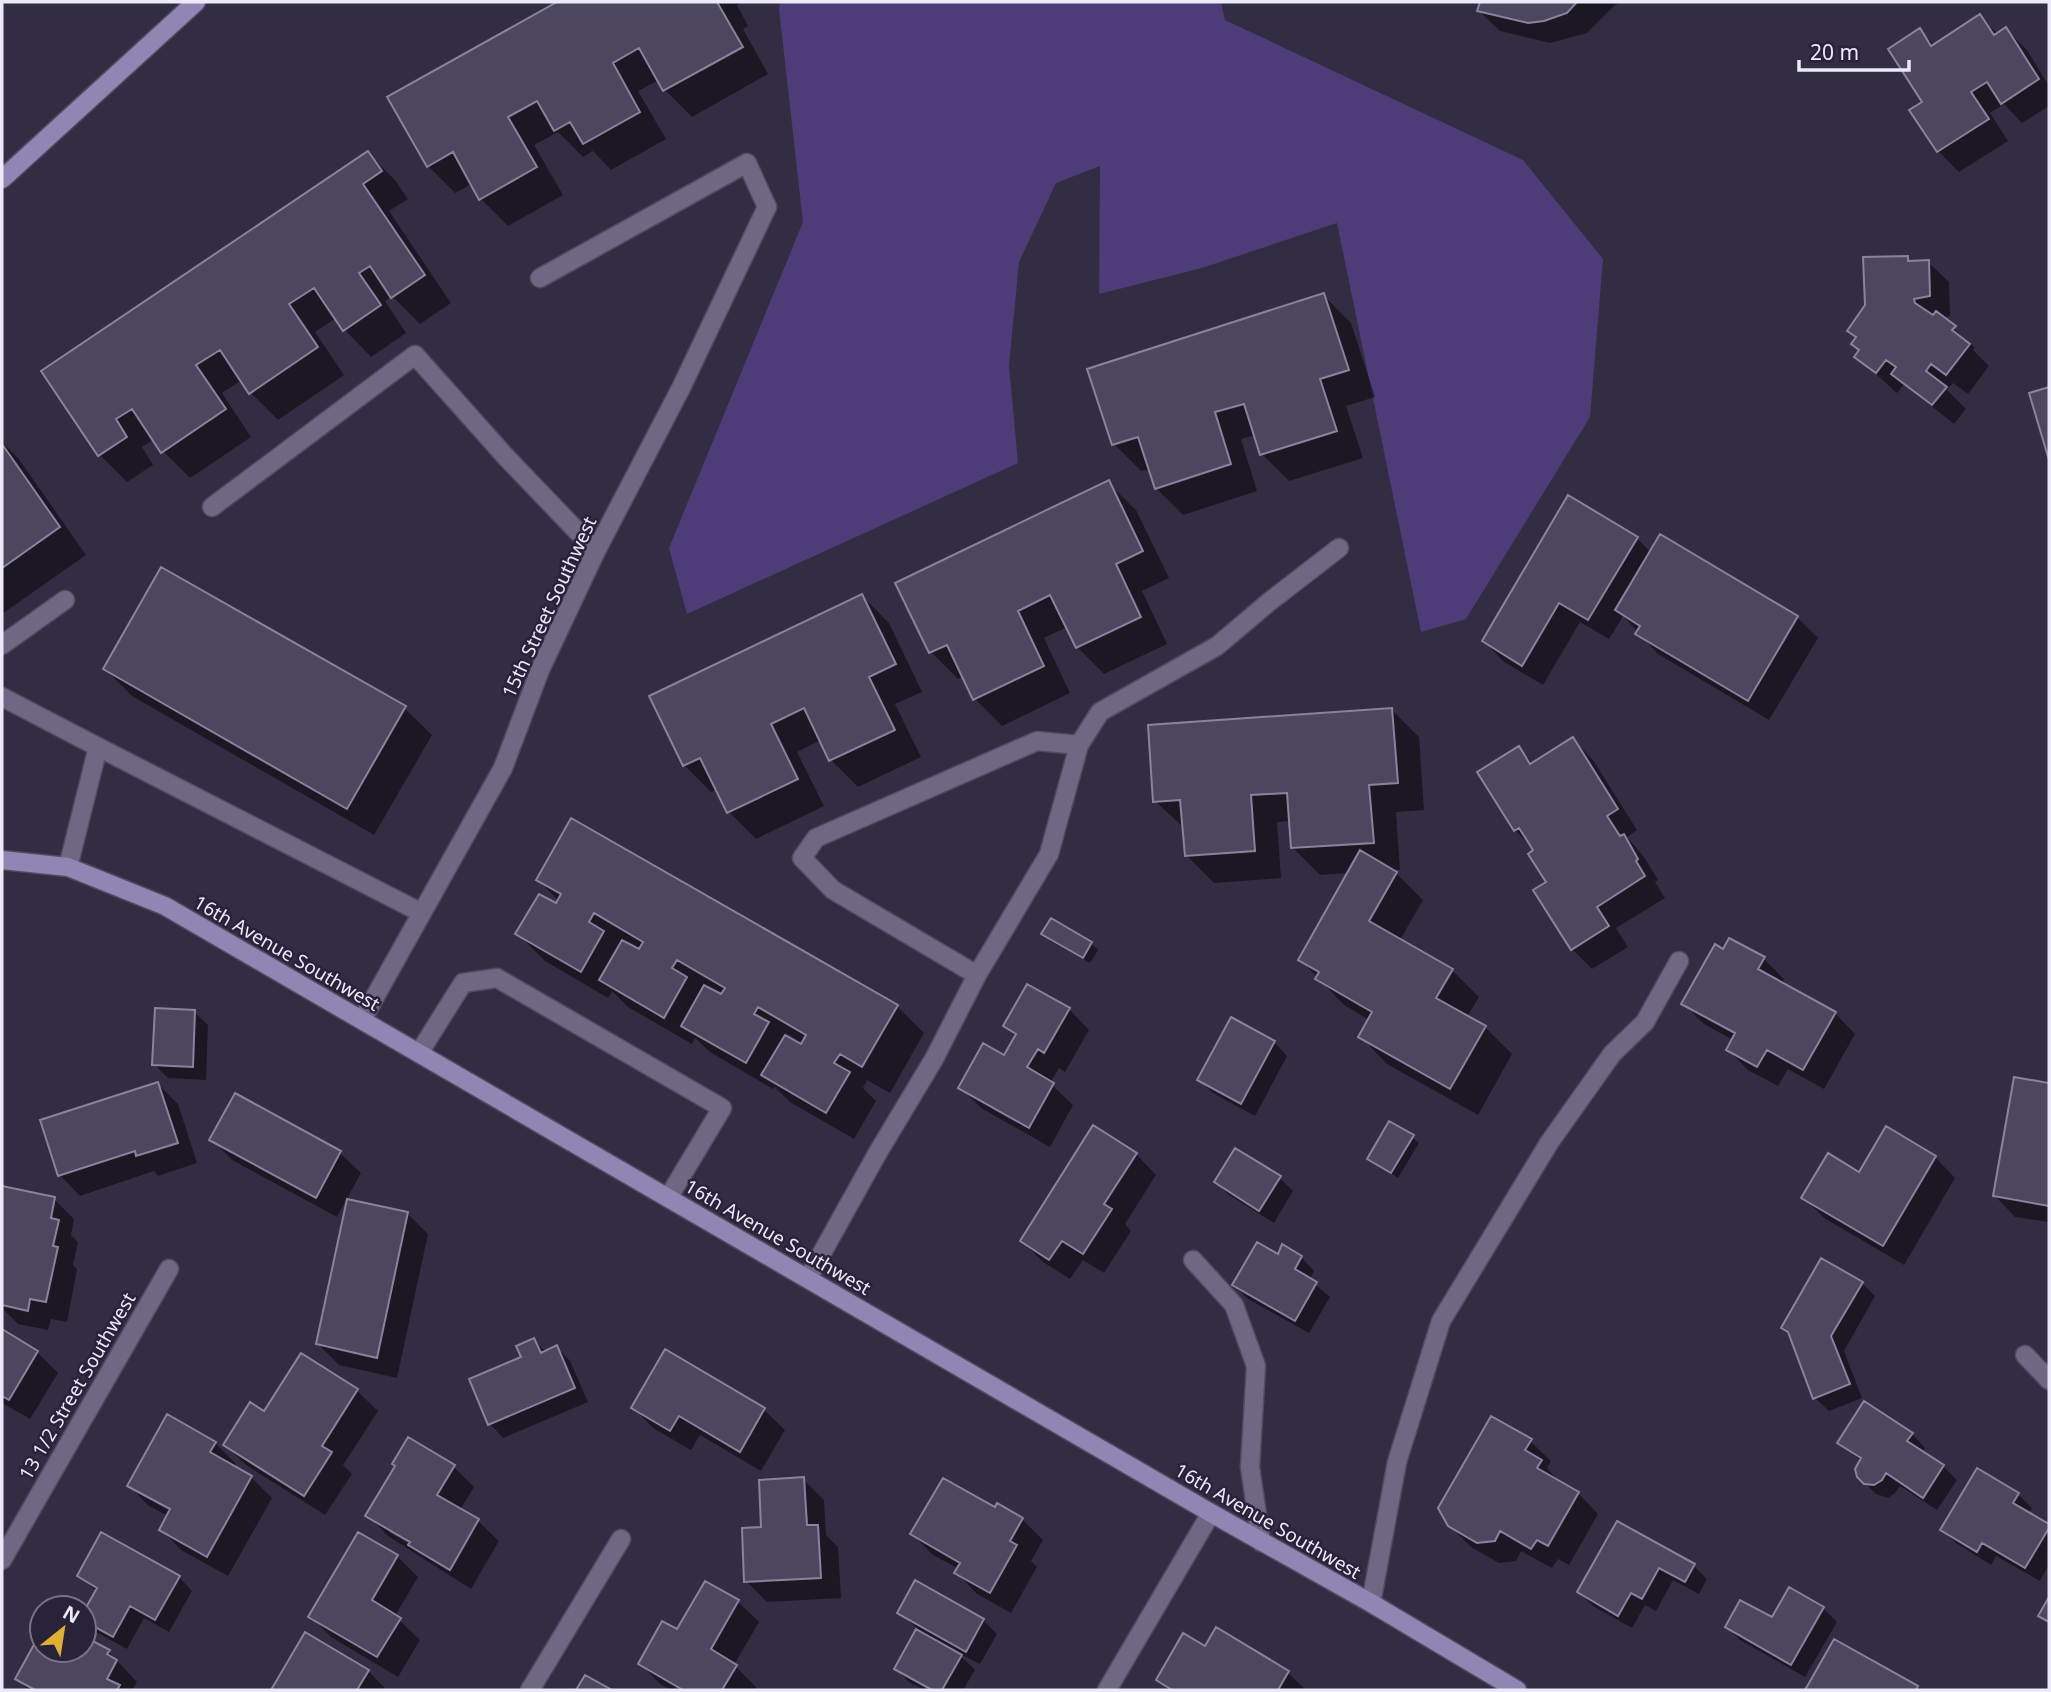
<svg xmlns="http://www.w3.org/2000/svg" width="2051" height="1692" viewBox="0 0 2051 1692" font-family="'Noto Sans',sans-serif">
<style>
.green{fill:#4d3c77}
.shadow{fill:#0007;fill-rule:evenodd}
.building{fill:#4c465f;stroke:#89839e;stroke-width:2}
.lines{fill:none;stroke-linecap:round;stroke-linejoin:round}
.lane-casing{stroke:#514b61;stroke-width:21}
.street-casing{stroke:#514b61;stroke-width:21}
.secondary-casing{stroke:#514b61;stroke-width:21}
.lane{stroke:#6f6884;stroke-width:18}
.street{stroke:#6f6884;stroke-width:18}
.secondary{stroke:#9186b3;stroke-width:18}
.labels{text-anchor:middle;stroke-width:5;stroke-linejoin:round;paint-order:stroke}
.street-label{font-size:19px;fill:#ece9f8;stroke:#29233a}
</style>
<rect width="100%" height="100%" fill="#332d44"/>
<!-- green -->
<path class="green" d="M780 2H1221L1225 20 1523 160 1603 259 1590 417 1466 619 1421 632 1337 223 1202 268 1099 294 1100 166 1056 183 1019 262 1009 366 1018 463 687 614 669 548 803 222 779 9Z"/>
<!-- shadow -->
<path class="shadow" d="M561 2H740L741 3 737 5 748 26 743 29 768 74 692 117 665 90 659 80 638 91 666 139 611 170 593 151 583 157 558 132 534 145 563 195 508 226 481 199 472 184 455 193 428 166 390 98Z
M1481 2H1622L1615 5 1587 33 1550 43 1500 31 1479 11Z
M1980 17 1998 34 2006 29 2027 50 2049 86V106L2022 123 2004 104 1990 113 2008 141 1959 172 1938 151 1912 110 1924 103 1920 30 1935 46Z
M368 153 395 180 408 199 389 211 451 303 420 324 392 296 385 301 406 333 371 357 344 329 336 318 315 332 344 375 278 420 251 393 242 380 222 393 251 437 190 478 163 451 154 439 142 447 153 465 127 482 100 455 43 371Z
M1907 258 1911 262H1928L1949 282 1950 316 1942 318 1975 348 1973 350 1989 366 1968 394 1953 383 1947 390 1966 409 1954 424 1904 384 1897 393 1857 357 1861 351 1858 339 1850 331Z
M1323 295 1351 323 1375 397 1346 406 1363 458 1289 481 1262 454 1256 435 1241 439 1257 491 1183 515 1156 488 1150 469 1141 471 1114 444Z
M2 442 18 458 86 555 2 614Z
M1108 483 1136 510 1169 578 1142 591 1167 644 1104 674 1077 647 1067 627 1044 638 1070 693 1002 726 975 699 964 676 958 679 931 652Z
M1637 538 1651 553 1797 617 1818 638 1769 720 1658 654 1623 616 1609 639 1580 622 1543 685 1504 662 1484 641Z
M862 596 889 623 922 692 895 704 921 757 858 787 831 760 821 740 797 752 824 806 756 839 729 812 718 789 711 792 684 765Z
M105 669 404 708 432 735 374 835 132 696Z
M1392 710 1419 737 1424 810 1396 812 1400 870H1393L1423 900 1400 940 1452 970 1479 997 1467 1017 1485 1027 1512 1054 1478 1115 1387 1064 1360 1036 1369 1020 1344 1005 1300 959 1349 873 1320 875 1293 848 1291 821 1277 822 1281 878 1214 883 1186 855 1184 828 1155 801Z
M1573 739 1593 760 1637 830 1627 837 1644 857 1658 880 1655 882 1665 898 1616 928 1628 947 1592 969 1572 949 1535 851 1515 830 1518 748 1534 764Z
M538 880 897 1006 924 1033 890 1093 867 1080 863 1088 876 1101 854 1139 790 1102 775 1087 773 1089 710 1052 695 1038 692 1044 628 1007 612 991 608 998 545 961 518 934 556 906 559 901ZM786 1033 804 1044 802 1047 784 1036Z
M1052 920 1091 943 1098 950 1090 963 1050 941 1044 934Z
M1724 951 1764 959 1784 979 1782 984 1835 1013 1855 1034 1824 1089 1788 1069 1778 1086 1748 1070 1728 1050 1733 1040 1704 1024 1683 1003Z
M1069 1009 1089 1030 1065 1072 1059 1068 1050 1083 1073 1105 1050 1147 981 1108 960 1087 1005 1057 1016 1037 1005 1025Z
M194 1012 208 1025 206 1080 168 1078 154 1064Z
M1274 1042 1287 1056 1255 1116 1213 1093 1199 1080Z
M2016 1079 2049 1085V1222L2015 1217 1995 1196Z
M158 1084 178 1104 197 1163 158 1176 154 1171 80 1196 60 1175Z
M1412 1137 1419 1143 1398 1178 1369 1159Z
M211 1139 340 1153 361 1173 337 1217 232 1160Z
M1136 1154 1156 1175 1125 1224 1131 1231 1104 1273 1083 1260 1070 1279 1043 1262 1022 1241Z
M1935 1157 1955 1178 1904 1265 1824 1218 1804 1198 1860 1175Z
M1280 1178 1293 1191 1274 1223 1229 1195 1216 1182Z
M2 1188 54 1199 74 1219 71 1235 78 1242 73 1265 77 1269 67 1322 51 1319 48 1330 18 1324 2 1308Z
M408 1214 428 1234 397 1378 339 1365 318 1344Z
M1278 1256 1301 1257 1314 1271 1310 1280 1330 1297 1309 1333 1248 1299 1234 1285Z
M1862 1283 1875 1296 1844 1351 1862 1398 1829 1411 1815 1398 1791 1336 1783 1328Z
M2 1331 37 1352 58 1373 30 1419 2 1403Z
M534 1340 546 1352 557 1347 570 1361 588 1402 503 1438 490 1424Z
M357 1391 378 1411 343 1465 352 1474 325 1515 246 1465 225 1445 265 1413Z
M633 1407 764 1410 785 1430 761 1471 700 1435 691 1450 653 1428Z
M168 1416 215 1443 236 1464 234 1467 251 1477 272 1498 228 1576 181 1550 161 1529 168 1516 149 1506 129 1486Z
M1912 1434 1925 1448 1922 1452 1943 1466 1957 1480 1937 1510 1900 1486 1895 1493 1888 1498 1876 1494 1862 1480 1861 1461 1840 1443Z
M1530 1441 1551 1461 1547 1468 1560 1483 1578 1493 1598 1514 1569 1565 1558 1559 1552 1568 1521 1551 1516 1561 1499 1563 1471 1547 1449 1525Z
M453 1466 474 1487 460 1510 478 1521 499 1541 471 1589 388 1536 368 1515ZM389 1528 418 1545 416 1548 389 1532Z
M803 1479 824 1500 826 1535 838 1547 841 1598 767 1602 746 1581 763 1529Z
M2018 1494 2032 1508 2028 1514 2049 1526V1564L2040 1581 1996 1556 1991 1565 1956 1543 1942 1530Z
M996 1509 1022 1519 1043 1540 1031 1561 1037 1567 1011 1613 977 1594 957 1573 959 1569 933 1555 912 1534Z
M1618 1523 1694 1566 1707 1579 1699 1594 1673 1580 1656 1611 1645 1605 1632 1628 1593 1606 1579 1592Z
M397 1556 418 1577 395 1616 420 1640 398 1677 331 1637 310 1616Z
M79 1575 179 1577 192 1591 169 1632 144 1618 127 1649 96 1632 84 1620V1615L97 1592Z
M706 1583 738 1602 759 1622 734 1665 756 1687 754 1690H671L660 1684 640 1663 677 1631Z
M1823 1608 1837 1622 1805 1677 1740 1640 1727 1627 1772 1620Z
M899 1612 983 1620 997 1634 980 1664 958 1653 975 1670 963 1690H924L909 1682 896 1669 918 1629Z
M42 1634V1650H84V1643L109 1652 137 1682 132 1690H29L17 1679Z
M306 1634 368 1671 387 1690H273Z
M1835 1641 1917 1687 1920 1690H1807Z
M1205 1648 1288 1673 1306 1690H1168L1158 1680Z"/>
<!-- building -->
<path class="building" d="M557 2H717L743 47 663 91 639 48 613 63 640 112 583 144 570 122 554 131 537 101 508 117 537 167 479 200 453 152 427 167 387 97Z
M1480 2H1577L1567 13 1544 21 1528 23 1477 11Z
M1980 14 1994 35 2006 27 2039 79 2001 104 1987 82 1971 92 1989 119 1937 152 1909 110 1922 102 1888 49 1920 28 1931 46Z
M368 151 382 171 363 184 425 275 391 298 370 266 359 273 381 305 343 331 314 288 289 304 318 347 249 394 220 350 196 365 226 409 161 453 132 409 116 419 127 437 98 456 41 371Z
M1908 256V261L1929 260 1930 296 1914 299 1915 303 1933 315 1936 311 1956 326 1952 330 1970 344 1946 375 1931 364 1926 371 1947 387 1932 405 1891 374 1896 367 1886 360 1876 373 1854 357 1859 350 1851 344 1856 337 1847 331 1865 305 1863 257Z
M1324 293 1349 370 1320 379 1337 431 1260 455 1244 404 1215 412 1231 464 1155 489 1138 437 1112 445 1087 369Z
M2049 387V460L2029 393Z
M2 444 60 527 2 568Z
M1109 480 1143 551 1116 564 1141 617 1076 648 1050 595 1018 611 1044 666 973 700 947 645 929 653 895 583Z
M1568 495 1638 537 1588 620 1559 603 1522 666 1482 641Z
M1660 534 1798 616 1748 701 1635 634 1640 626 1615 610Z
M161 567 406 706 347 809 103 669Z
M862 594 896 664 869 677 895 730 829 761 804 708 771 724 798 779 727 813 700 758 683 766 649 696Z
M1392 708 1398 783 1369 785 1374 843 1291 848 1287 793 1251 795 1255 851 1185 856 1180 800 1153 802 1148 725Z
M1573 737 1618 809 1607 816 1620 836 1624 834 1638 859 1636 861 1645 876 1597 907 1609 926 1571 950 1533 890 1546 882 1528 854 1533 850 1519 828 1514 831 1477 772 1519 746 1530 764Z
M571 818 898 1005 862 1067 840 1054 834 1063 850 1072 826 1113 761 1075 785 1035 801 1044 806 1035 758 1007 754 1014 769 1022 746 1063 681 1026 704 985 721 994 725 988 677 960 672 968 687 977 664 1018 599 980 622 940 639 949 643 942 594 913 589 922 604 931 581 972 515 934 539 894 556 903 561 894 536 880Z
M1360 850 1397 872 1369 921 1453 969 1436 998 1486 1026 1450 1089 1358 1037 1372 1012 1315 979 1319 972 1298 960Z
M1051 918 1092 942 1083 958 1041 934Z
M1729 938 1765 957 1758 969 1836 1012 1803 1070 1767 1050 1757 1067 1726 1050 1735 1033 1681 1004 1715 944 1723 949Z
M1027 984 1070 1008 1044 1053 1038 1049 1027 1067 1054 1083 1029 1128 958 1088 983 1043 1004 1055 1016 1034 1003 1026Z
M155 1008 195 1010 193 1067 152 1065Z
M1231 1017 1275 1041 1241 1104 1197 1080Z
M2014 1077 2049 1083V1206L1993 1196Z
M158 1082 178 1143 136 1156 135 1151 58 1176 40 1120Z
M235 1093 341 1151 316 1198 209 1140Z
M1389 1121 1414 1135 1391 1173 1367 1159Z
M1093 1125 1137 1153 1104 1204 1112 1209 1083 1254 1062 1241 1049 1260 1020 1241Z
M1886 1126 1936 1156 1883 1246 1801 1198 1828 1153 1859 1172Z
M1235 1148 1281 1176 1259 1211 1214 1182Z
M2 1186 55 1197 51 1218 59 1220 53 1246 58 1247 46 1302 30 1299 28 1311 2 1305Z
M347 1199 408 1212 377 1358 316 1344Z
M1257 1242 1278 1254 1282 1244 1302 1256 1295 1269 1317 1282 1295 1321 1232 1285Z
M1821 1258 1863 1282 1831 1336 1850 1384 1813 1399 1788 1332 1781 1328Z
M2 1329 38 1351 9 1400 2 1396Z
M534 1338 541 1353 557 1345 575 1388 488 1425 469 1379 521 1357 516 1346Z
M665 1349 765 1408 740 1452 679 1416 670 1431 631 1408Z
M301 1353 358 1389 322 1446 332 1452 304 1496 223 1445 250 1402 264 1411Z
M1864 1401 1913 1433 1907 1441 1944 1465 1923 1498 1886 1473 1882 1480 1874 1485 1864 1484 1857 1477 1855 1469 1861 1458 1837 1443Z
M167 1414 216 1442 210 1452 252 1476 207 1557 159 1530 170 1509 127 1486Z
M1491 1416 1532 1439 1525 1450 1542 1460 1537 1468 1579 1492 1548 1546 1537 1540 1531 1549 1500 1531 1495 1541 1477 1543 1448 1526 1438 1508Z
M408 1437 455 1465 437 1495 479 1519 450 1570 408 1545 410 1542 365 1516 395 1466 392 1464Z
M1977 1468 2019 1493 2013 1503 2049 1524V1528L2025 1568 1982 1543 1977 1552 1940 1530Z
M804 1477 807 1525H818L821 1578 744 1582 742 1528 761 1527 759 1480Z
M943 1478 995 1507 997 1503 1023 1518 1010 1541 1017 1545 990 1593 954 1573 960 1563 910 1534Z
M1617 1521 1695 1564 1685 1582 1659 1568 1642 1599 1631 1593 1618 1616 1577 1592Z
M101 1532 180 1576 155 1620 130 1606 113 1637 84 1621V1611L97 1588 77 1576Z
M358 1532 398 1555 372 1600 401 1618 377 1657 308 1617Z
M915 1580 984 1619 966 1652 897 1613Z
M705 1581 739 1600 711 1649 737 1665 722 1690H683L638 1664 662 1621 677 1629Z
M1789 1587 1824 1607 1791 1665 1725 1627 1740 1600 1772 1617Z
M2049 1597V1622L2038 1616Z
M1216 1627 1289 1671 1278 1690H1172L1156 1680 1183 1633 1205 1646Z
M916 1629 962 1655 942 1690H932L894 1669Z
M42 1630V1650H84V1641L91 1645 93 1641 110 1650 107 1654 117 1660 107 1679 120 1685 117 1690H35L15 1679Z
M305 1632 369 1670 357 1690H271Z
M1834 1639 1918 1686 1916 1690H1805Z
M585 1675 612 1690H576Z"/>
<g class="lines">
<defs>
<path id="lane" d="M540 278 747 163 767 207
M212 507 415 355 506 457 596 551
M2 645 65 600
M2 697 98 747
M68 867 98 747 420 912
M419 1053 463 983 497 978 722 1108 668 1198
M1193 1260 1234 1305 1256 1366 1250 1467 1261 1542
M1371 1603 1397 1462 1441 1321 1549 1143 1612 1054 1645 1022 1679 961"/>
<path id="street" d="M977 975 833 890 802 858 816 838 1037 741 1079 745
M362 1020 503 768 540 670 596 551 681 388 767 207
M808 1278 877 1154 934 1059 977 975 1049 854 1079 745 1100 712 1217 646 1269 602 1339 548
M2025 1355 2049 1380
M2 1560 169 1269
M530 1690 621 1539
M1107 1690 1211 1513"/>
<path id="secondary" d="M2 179 196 2
M2 860 68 867 165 906 1211 1513 1371 1603 1517 1690"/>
</defs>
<!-- lane casing -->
<use href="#lane" class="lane-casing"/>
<!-- street casing -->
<use href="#street" class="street-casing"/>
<!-- secondary casing -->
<use href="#secondary" class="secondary-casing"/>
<!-- lane -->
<use href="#lane" class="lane"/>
<!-- street -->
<use href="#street" class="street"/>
<!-- secondary -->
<use href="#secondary" class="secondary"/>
</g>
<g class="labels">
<!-- street labels -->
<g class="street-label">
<text transform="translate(549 607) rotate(-65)" y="7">15th Street Southwest</text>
<text transform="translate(287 953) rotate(30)" y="7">16th Avenue Southwest</text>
<text transform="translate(778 1237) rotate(30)" y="7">16th Avenue Southwest</text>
<text transform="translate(77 1386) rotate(-60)" y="7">13 1/2 Street Southwest</text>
<text transform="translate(1268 1521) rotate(30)" y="7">16th Avenue Southwest</text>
</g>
</g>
<!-- border -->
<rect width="2051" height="1692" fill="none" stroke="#ece9f8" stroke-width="7"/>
<!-- north arrow -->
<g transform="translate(63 1629) rotate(30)"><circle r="33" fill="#29233a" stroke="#777286" stroke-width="2"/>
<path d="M0-5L12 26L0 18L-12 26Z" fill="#e1af34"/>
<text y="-10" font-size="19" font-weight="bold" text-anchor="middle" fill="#ece9f8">N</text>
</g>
<!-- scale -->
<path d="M1799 60v10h110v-10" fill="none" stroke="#ece9f8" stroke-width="3.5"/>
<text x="1810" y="60" font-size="21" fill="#ece9f8" stroke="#29233a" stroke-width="5" paint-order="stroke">20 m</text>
</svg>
